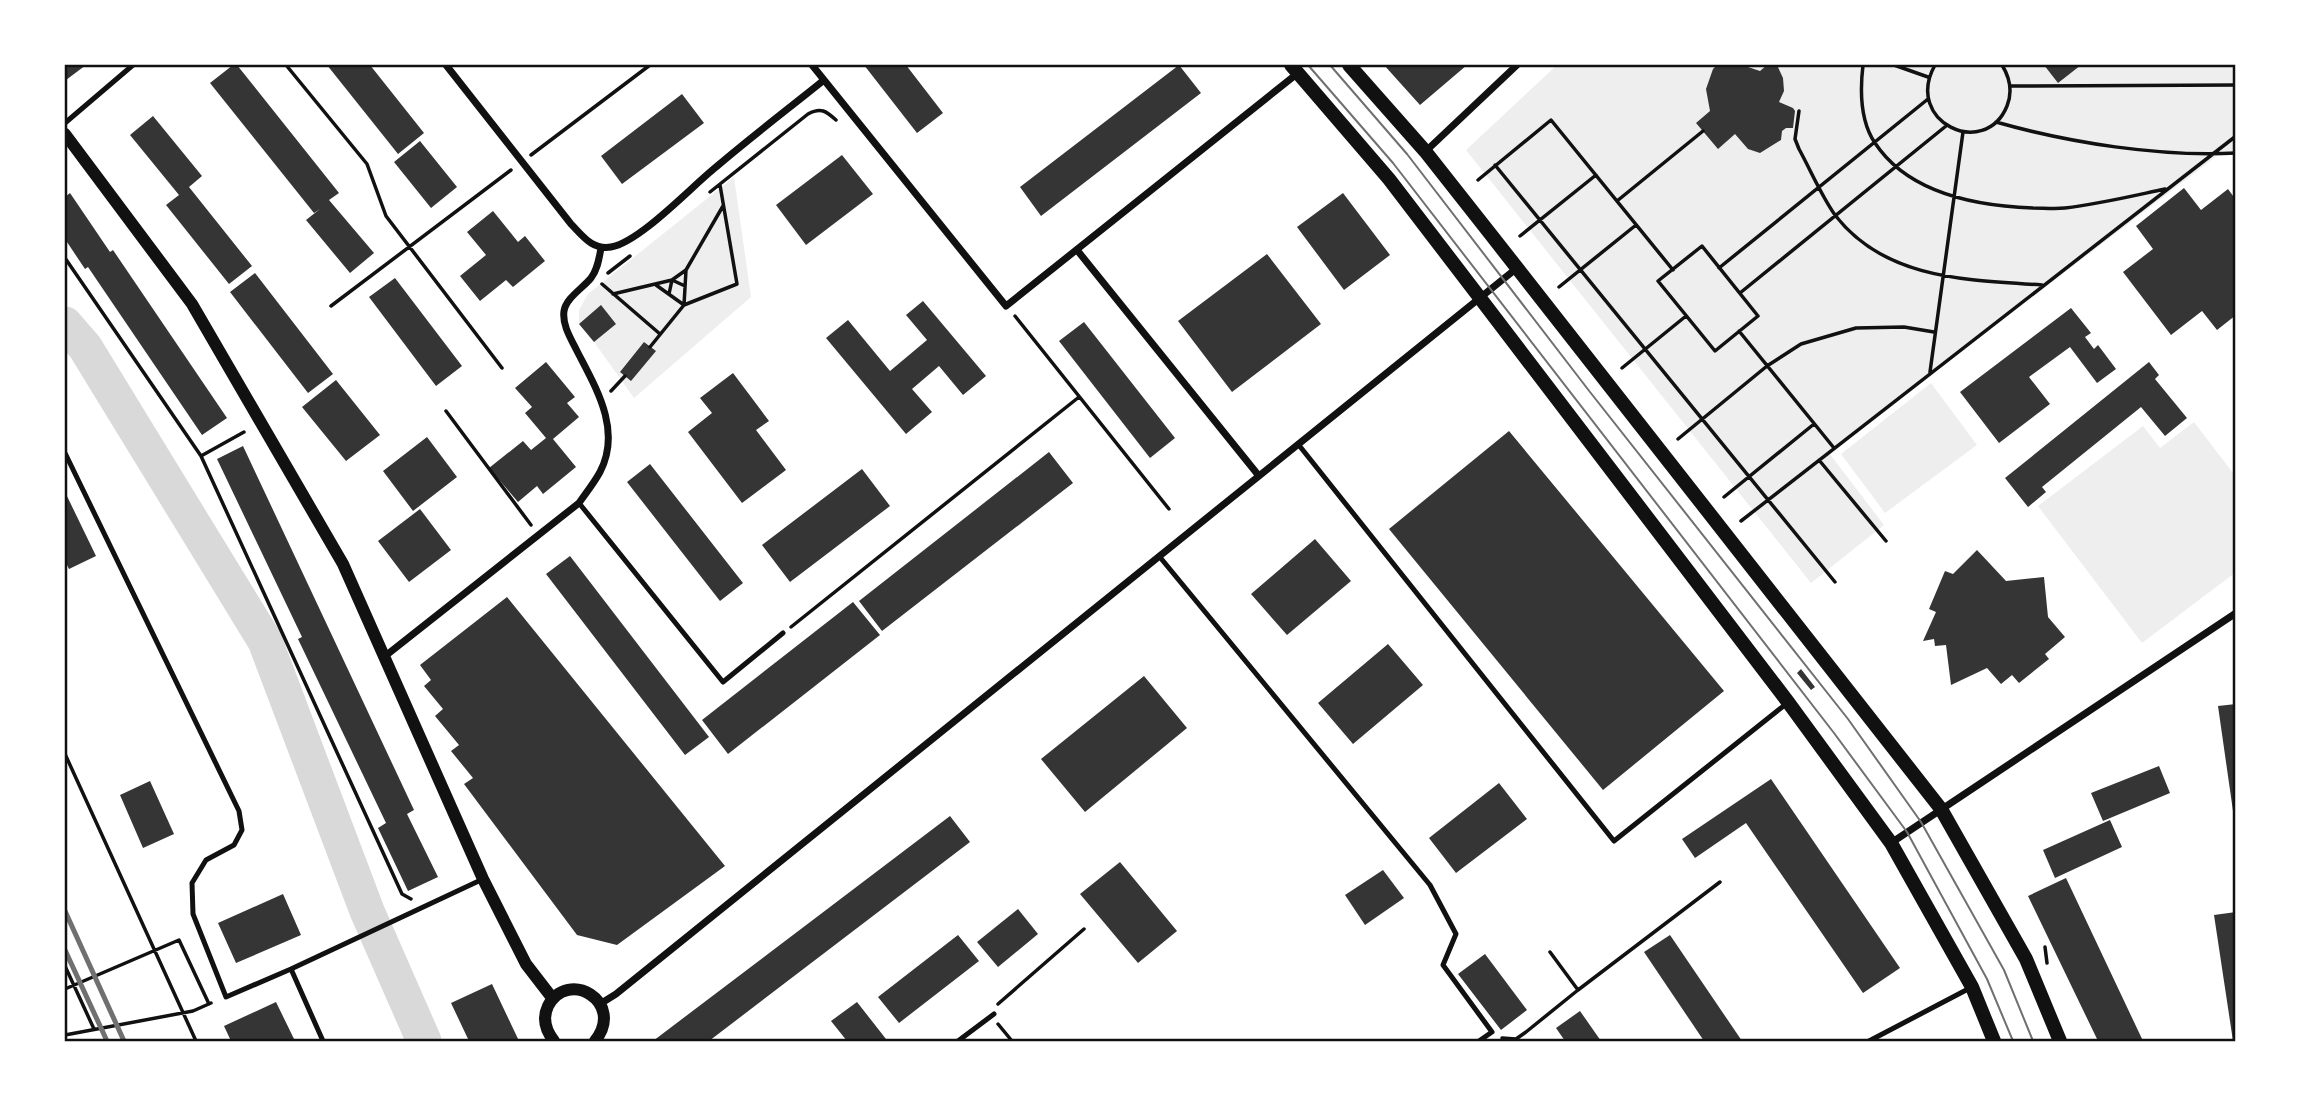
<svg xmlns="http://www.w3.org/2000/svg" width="2301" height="1106" viewBox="0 0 2301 1106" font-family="'Libre Baskerville',serif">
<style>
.green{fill:#eee}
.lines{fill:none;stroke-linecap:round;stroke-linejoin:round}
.river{stroke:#d9d9d9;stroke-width:35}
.building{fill:#353535}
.path{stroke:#111;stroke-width:3.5}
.service{stroke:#111;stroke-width:5}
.minor{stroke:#111;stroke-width:7}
.tertiary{stroke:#111;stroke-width:12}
.secondary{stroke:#111;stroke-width:14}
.tram{stroke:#707070;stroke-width:2}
.rail{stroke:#707070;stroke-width:5}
.neatline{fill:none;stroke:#111;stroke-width:2.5}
</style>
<rect width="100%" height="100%" fill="#fff"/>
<!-- green -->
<path class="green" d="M1557 65H2236V154L2218 155 1829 453 1884 525 1811 583 1466 150Z
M734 177 751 297 634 398 594 342 616 324 601 306 579 324V310L588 294Z
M1931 383 1977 445 1885 513 1841 454Z
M2194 422 2236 477V572L2142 643 2038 506 2143 426 2160 448Z"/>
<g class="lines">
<!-- river -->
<path class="river" d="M65 324 85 347 265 641 367 911 424 1041"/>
</g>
<!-- building -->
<path class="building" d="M65 65H86L66 80Z
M233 65H237L339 193 329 200 374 253 350 273 306 220 320 209 314 213 210 83Z
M327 65H370L424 133 398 154Z
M864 65H906L943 113 917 133Z
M1179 65 1201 93 1041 216 1020 187Z
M1384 65H1467L1420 105Z
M1717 65H1742L1760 71 1767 65H1777L1783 78 1784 91 1779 102 1793 108 1795 111 1793 128H1786L1782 131 1781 140 1760 153 1748 149 1735 134 1718 149 1696 123 1710 111 1706 89 1713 69Z
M2044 65H2081L2058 83Z
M682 94 704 123 622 184 601 156Z
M153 116 202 176 189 187 252 266 229 284 166 205 179 195 130 135Z
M420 141 457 187 431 208 394 162Z
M842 155 873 194 806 245 776 205Z
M2184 188 2201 210 2228 189 2236 200V315L2217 330 2202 311 2171 335 2123 272 2153 249 2136 226Z
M70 193 110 252 113 250 227 418 202 435 88 267 85 269 65 239V197Z
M1343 193 1390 255 1344 290 1297 227Z
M493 211 518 242 525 236 545 261 513 287 506 280 480 301 460 276 486 255 467 232Z
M1267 254 1321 324 1232 392 1178 321Z
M255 273 333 374 308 393 230 292Z
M395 278 462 366 436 386 369 297Z
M923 301 986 376 963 395 939 366 912 389 932 412 906 434 826 338 848 320 890 371 927 340 906 315Z
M601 305 616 324 594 342 579 324Z
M2071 308 2091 333 2085 337 2094 349 2098 345 2116 369 2097 383 2070 347 2029 377 2050 404 1999 443 1960 392Z
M1084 322 1175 438 1150 458 1059 341Z
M644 342 656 351 631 381 620 372Z
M546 362 575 397 567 403 579 417 553 439 576 467 543 494 537 486 518 502 489 468 523 441 531 450 546 438 525 413 532 407 515 388Z
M2149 362 2159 375 2155 379 2187 418 2165 436 2141 407 2042 487 2046 492 2028 507 2005 478Z
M733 373 769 421 756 430 786 470 742 503 688 432 712 413 700 398Z
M336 380 380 435 346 461 302 407Z
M1509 431 1724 691 1603 790 1389 529Z
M427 437 457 477 413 511 383 471Z
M243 446 414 810 407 814 438 877 408 891 378 828 386 823 298 639 302 637 217 459Z
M1049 452 1073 483 882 631 859 601Z
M650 464 743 583 720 601 627 482Z
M862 469 890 506 790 582 762 545Z
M65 492 96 556 69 569 65 561Z
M420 509 451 550 409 582 378 541Z
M1315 539 1351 581 1287 635 1251 594Z
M1977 550 2006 581 2044 577 2048 617 2065 637 2045 654 2049 659 2019 683 2012 675 2001 684 1987 668 1951 685 1946 645 1935 646 1934 639 1923 641 1936 612 1929 609 1945 571 1953 574Z
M570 556 709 737 685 755 546 574Z
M507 597 725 866 617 945 577 935 464 784 473 778 451 751 459 745 435 716 443 709 424 686 431 680 420 665Z
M853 602 880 635 728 754 702 720Z
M1388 644 1423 685 1353 744 1318 703Z
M1801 669 1815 687 1811 690 1797 673Z
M1144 676 1187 728 1085 812 1041 759Z
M2236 704V825H2235L2218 706Z
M2159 766 2170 793 2103 821 2091 793Z
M1771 779 1900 968 1863 993 1746 823 1695 858 1682 839Z
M150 781 174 834 143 848 120 795Z
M1499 783 1527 819 1456 873 1429 838Z
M950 816 970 842 709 1041H653Z
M2110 820 2122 847 2055 878 2043 850Z
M1120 862 1177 931 1138 963 1080 894Z
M1383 870 1404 898 1365 925 1345 895Z
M2066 878 2143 1041H2098L2028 896Z
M283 894 301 935 236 963 218 923Z
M1018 909 1038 934 998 967 977 942Z
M2236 912V1041H2233L2214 915Z
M958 935 979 961 899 1023 878 997Z
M1670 935 1742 1041H1704L1644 952Z
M1485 954 1527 1010 1501 1030 1458 974Z
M492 984 519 1041H469L451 1003Z
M276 1002 295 1041H231L224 1026Z
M857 1002 886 1039 883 1041H847L831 1021Z
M1580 1011 1601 1041H1565L1556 1028Z"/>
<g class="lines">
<!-- path -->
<path class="path" d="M286 65 367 164 386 216 502 368
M1863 65C1860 90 1860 121 1875 143 1908 193 1977 206 2033 208 2043 208 2055 209 2065 208 2099 204 2132 196 2165 189
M1894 65 1928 77
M1935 65C1903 122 1985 160 2007 106 2013 91 2010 78 2002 65
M2011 86 2236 85
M1799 111 1795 139 1799 149C1811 171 1821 195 1835 215 1885 280 1968 280 2042 285
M1996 122C2070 143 2160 157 2236 153
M531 155 650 65
M1495 165 1835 582
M1478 180 1551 120 1673 270
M710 192 808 114C821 107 826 111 836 120
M1617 201 1703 131
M1520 236 1596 175
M1702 246 1758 316 1715 351 1658 281Z
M65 258 201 456 402 894 411 899
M1719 268 1928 99
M608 273 630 256
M602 284 660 334
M656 285 684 305
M1559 287 1636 225
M1740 293 1946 126
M613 294 672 280 686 270 723 206
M669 294 672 280 685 286
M684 305 686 270
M331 306 511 170
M1015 316 1169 509
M1739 331 1834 448
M650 347 684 305 737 284 720 185
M1622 368 1686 316
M1930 372 1963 132
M611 391 625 376
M446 411 531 525
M1678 439 1767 366 1801 344 1856 328 1904 327 1934 332
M201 456 244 432
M1819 460 1886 541
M1724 497 1814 424
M1741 521 2236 136
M791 627 1079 397
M65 754 196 1041
M2045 947 2047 963
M1550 952 1578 990
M65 966 94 1029
M65 989 179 940 209 1004
M998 1004 1084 929
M998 1024 1012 1041
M65 1035 193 1011 211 1003
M1502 1038 1516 1039 1526 1032 1578 990 1720 882"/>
<!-- service -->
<path class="service" d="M65 123 133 65
M1298 444 1614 841 1786 704
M65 453 239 811 242 830 234 845 206 860 192 883 193 914 226 997 291 969 483 879
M579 503 723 682 783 633
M1159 556 1430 885 1456 934 1443 965 1492 1032 1479 1041
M291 969 323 1041
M958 1041 994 1014
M1869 1041 1972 987"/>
<!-- minor -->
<path class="minor" d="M446 65 571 224C583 236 592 250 611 247 640 242 691 187 716 167 751 137 788 109 824 80
M812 65 1006 306 1298 73
M1426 151 1517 65
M1077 250 1259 476
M384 657 579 503C586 493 594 483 600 472 622 430 596 388 577 351 571 339 562 325 564 311 566 298 583 288 591 278 598 269 599 258 601 248
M1891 843 2236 613
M600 1004 616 994 1517 268"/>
<!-- tertiary -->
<path class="tertiary" d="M65 134 192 304 343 564 483 879 526 964 553 999
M554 1041C546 1031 542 1019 548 1006 568 968 626 1002 595 1041"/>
<!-- secondary -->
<path class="secondary" d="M1291 65 1389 179 1480 298 1788 702 1891 843 1972 987 1994 1041
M1349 65 1425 151 1492 236 1941 809 2026 959 2060 1041"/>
<!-- tram -->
<path class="tram" d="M1308 65 1393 163 1834 733 1907 832 1987 979 2013 1041
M1330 65 1407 154 1590 392 1848 719 1921 822 2004 970 2033 1041"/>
<!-- rail -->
<path class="rail" d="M65 911 124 1041
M65 950 107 1041"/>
</g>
<!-- border -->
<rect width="2301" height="1106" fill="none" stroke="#ffffff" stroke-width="133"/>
<rect x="66" y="66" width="2168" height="974" class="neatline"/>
</svg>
